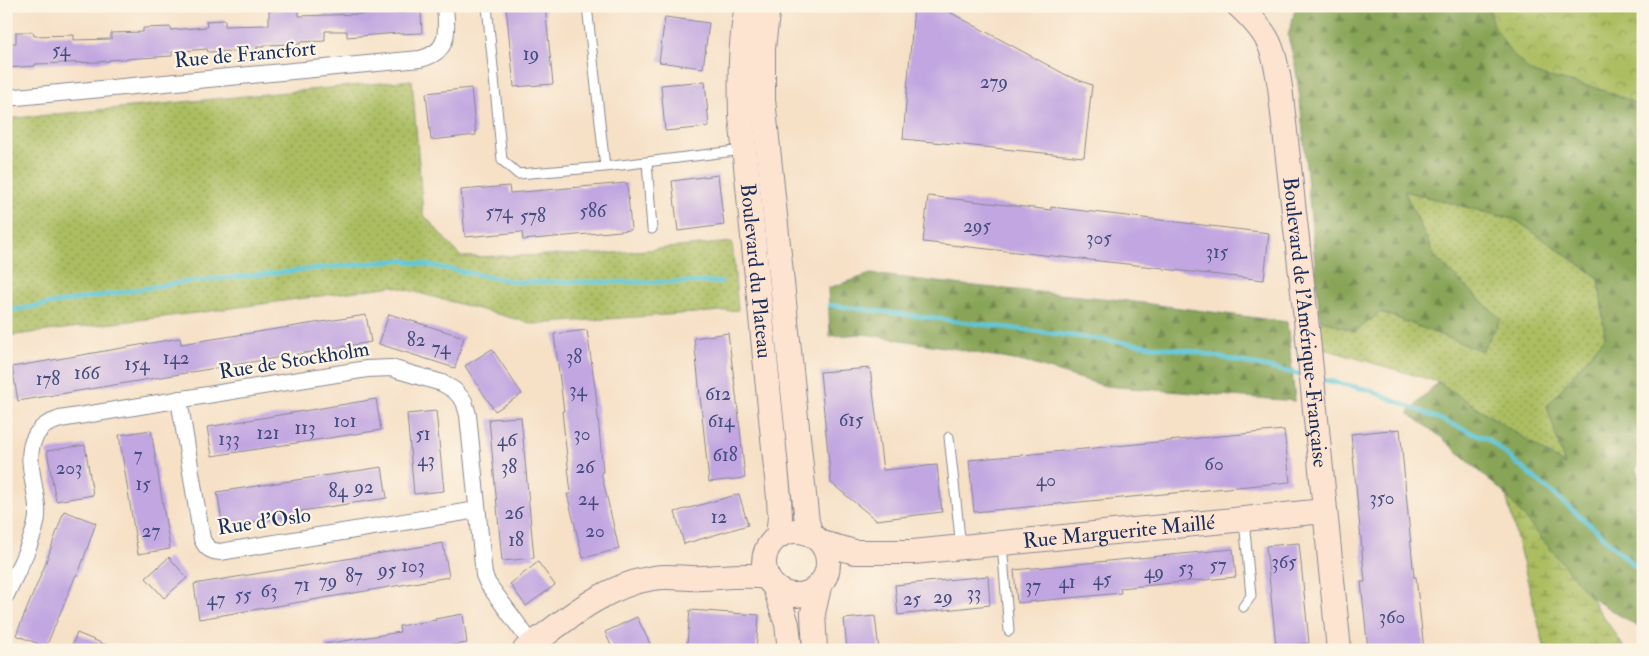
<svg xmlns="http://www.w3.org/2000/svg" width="1649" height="656" viewBox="0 0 1649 656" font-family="'IM FELL Double Pica',serif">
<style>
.grass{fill:url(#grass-dots);stroke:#637660}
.forest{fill:url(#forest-firs);stroke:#526a5a}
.wetland{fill:url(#wetland-marsh);stroke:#637660}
.park{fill:url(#park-crowns);stroke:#637660}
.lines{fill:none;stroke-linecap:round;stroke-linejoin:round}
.stream{stroke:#5ec7d9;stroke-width:4.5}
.building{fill:#c1a6e1}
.lane-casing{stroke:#888892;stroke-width:11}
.street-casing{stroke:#888892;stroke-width:18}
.secondary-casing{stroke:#888892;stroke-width:26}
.lane{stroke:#fff;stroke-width:9}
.street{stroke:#fff;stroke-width:16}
.secondary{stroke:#fde4d1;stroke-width:24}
.labels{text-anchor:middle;stroke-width:4.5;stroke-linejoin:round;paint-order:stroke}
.number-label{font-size:19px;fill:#444d7f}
.street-label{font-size:21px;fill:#1b2f5e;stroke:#fcf5e5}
</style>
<defs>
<pattern id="grass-dots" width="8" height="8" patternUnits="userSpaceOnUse" patternTransform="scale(1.25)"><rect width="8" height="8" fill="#abbd61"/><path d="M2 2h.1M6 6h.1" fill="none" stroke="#8a9a53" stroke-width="1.8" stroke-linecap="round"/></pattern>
<pattern id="forest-firs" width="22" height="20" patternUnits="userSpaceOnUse" patternTransform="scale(1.25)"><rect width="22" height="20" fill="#88a457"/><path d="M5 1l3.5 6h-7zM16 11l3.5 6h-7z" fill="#6e864b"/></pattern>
<pattern id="wetland-marsh" width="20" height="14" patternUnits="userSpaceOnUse" patternTransform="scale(1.25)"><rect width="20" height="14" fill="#abbd61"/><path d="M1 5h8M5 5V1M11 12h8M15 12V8" fill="none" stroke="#8a9a53"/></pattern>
<pattern id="park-crowns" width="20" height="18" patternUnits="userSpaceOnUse" patternTransform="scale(1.25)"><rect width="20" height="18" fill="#abbd61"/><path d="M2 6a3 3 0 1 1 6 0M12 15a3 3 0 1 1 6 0" fill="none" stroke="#8a9a53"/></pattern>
</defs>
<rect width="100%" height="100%" fill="#fcf5e5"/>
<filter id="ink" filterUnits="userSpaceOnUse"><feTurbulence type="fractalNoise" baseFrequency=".02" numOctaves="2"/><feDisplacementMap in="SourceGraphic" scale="10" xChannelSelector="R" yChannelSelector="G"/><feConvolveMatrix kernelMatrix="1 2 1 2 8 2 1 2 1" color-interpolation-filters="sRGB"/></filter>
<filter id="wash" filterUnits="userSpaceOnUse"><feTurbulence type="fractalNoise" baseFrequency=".0096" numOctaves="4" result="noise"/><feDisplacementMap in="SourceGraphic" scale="20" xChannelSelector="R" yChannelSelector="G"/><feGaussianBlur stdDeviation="1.12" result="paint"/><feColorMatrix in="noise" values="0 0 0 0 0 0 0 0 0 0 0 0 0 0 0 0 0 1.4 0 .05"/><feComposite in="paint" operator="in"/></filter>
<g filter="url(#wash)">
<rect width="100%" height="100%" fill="#f6e0c6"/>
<!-- grass -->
<path class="grass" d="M412 80 423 214 461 257 603 254 732 242 738 310 534 324 393 286 196 313 6 336V119Z
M1404 191 1516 220 1599 278 1606 337 1547 406 1566 466 1438 382 1321 348 1320 319 1355 332 1381 312 1482 351 1501 319 1436 259Z"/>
<!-- forest -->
<path class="forest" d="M1296 6H1490L1492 23 1532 73 1597 88 1629 100 1643 109V462L1635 469 1643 480V630L1590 597 1506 495 1441 437 1408 413 1438 382 1565 465 1547 406 1605 337 1599 278 1516 220 1404 191 1436 259 1501 319 1482 351 1381 312 1355 332 1320 319 1300 99 1295 64 1288 36Z
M871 274 963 285 1112 299 1287 322 1295 401 1105 386 1029 363 956 349 864 334 830 336 828 288Z"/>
<!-- wetland -->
<path class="wetland" d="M1506 495 1590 597 1626 650H1545Z"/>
<!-- park -->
<path class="park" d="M1490 6H1643V109L1629 100 1597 88 1532 73 1511 53 1492 23Z"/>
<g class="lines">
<!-- stream -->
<path class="stream" d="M830 305 1191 351 1303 375
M6 308 13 310 177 283 401 260 517 282H721
M1320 379 1369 390 1488 439 1594 528 1643 574"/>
</g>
<g id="blocks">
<!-- building -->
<path class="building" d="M506 6H545L553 84 514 87Z
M914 7 942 8 1068 76 1092 85 1084 157 903 139Z
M299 9V16L421 12 422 33 399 34V33L347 37V31H325V41L300 42V44L264 45V47H257V50L208 52 207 49 172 52V56L109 60V61L97 62 35 64V66L6 68V43H16V32H33L34 36 74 35V40L111 39V33L143 32V28L171 27V30L207 27 206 21 225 20V26L269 25V11Z
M665 17 709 23 703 68 659 62Z
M705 81 709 127 665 131 661 85Z
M471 88 476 135 431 140 426 93Z
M718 175 724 225 678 231 672 181Z
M627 183 631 230 523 240 522 232 465 237 461 190 509 186 510 193Z
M928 196 1051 210V207L1269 233 1264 280 1164 269V268L923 242Z
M389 314 464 337 455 368 379 344Z
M366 315 371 342 18 401 12 367 180 338 181 344Z
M587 330 596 395 603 472H601L619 549 583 558 567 494H571L562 411H564L554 334Z
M728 333 738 410 745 478 709 482 694 338Z
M492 349 522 394 495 411 465 366Z
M870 368 883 470 937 465 942 512 876 520 831 483 820 372Z
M376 399 381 430 212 456 207 427Z
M436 411 444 491 414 494 407 414Z
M521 417 534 558 502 561 489 419Z
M1400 429 1414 577H1416L1424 650H1368L1361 582H1365L1351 434Z
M151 430 170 549 138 554 119 435Z
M1284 430 1290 482 974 512 969 460Z
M85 445 93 495 56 501 47 451Z
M382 467 387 498 301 511V514L223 527 217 492Z
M739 494 748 525 684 544 675 512Z
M64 511 96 523 78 575H76L46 647 16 635 45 565Z
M443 543 449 577 199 619 194 584Z
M1299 543 1309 643 1276 646 1266 546Z
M1233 549 1236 577 1120 588 1121 593 1017 603 1014 570Z
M169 557 187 578 164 598 146 578Z
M538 562 555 585 526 606 510 584Z
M988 576 990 605 898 615 895 585Z
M690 610 759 615 756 650 687 644Z
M463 614 467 643 434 648 435 650H325V644L400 632 399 626 436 620 435 619Z
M875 616 879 650H847L844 619Z
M637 617 653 650H613L605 632Z
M77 633 116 649V650H70Z"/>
</g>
</g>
<g filter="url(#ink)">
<use href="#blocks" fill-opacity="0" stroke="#888892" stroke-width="1"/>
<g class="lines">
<defs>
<path id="lane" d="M487 6 502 160 518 174 605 167 743 150
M587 6 605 167
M647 162 652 229
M949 437 961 547
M1002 544 1009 631
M1243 607 1251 596 1244 520"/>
<path id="street" d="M6 98 420 59C450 52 447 32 445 6
M179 399 202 539C206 548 210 551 220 552L477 510
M6 595C16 573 31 546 36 523 43 493 15 451 43 427 47 423 55 421 60 419L367 369 391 368 442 383 454 390 464 401 468 415 484 575 488 584 532 644"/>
<g id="secondary">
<path id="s1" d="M747 6C740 44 740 78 741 116L779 498 780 517 778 536"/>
<path d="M768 6 763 48V100L804 495 807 522 811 534"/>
<path id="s2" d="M1239 6C1269 34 1274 47 1280 87L1306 319 1339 650"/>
<circle cx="796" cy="563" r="32"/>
<path id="s3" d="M822 543 855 552H913L1324 511"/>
<path d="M775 588 787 624 790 650"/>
<path d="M525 650C564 621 603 586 653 578 669 575 685 579 702 578 724 577 745 574 767 577"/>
<path d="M815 650 813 613 819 587"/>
</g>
</defs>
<!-- lane casing -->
<use href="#lane" class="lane-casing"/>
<!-- street casing -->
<use href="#street" class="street-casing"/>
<!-- secondary casing -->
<use href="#secondary" class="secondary-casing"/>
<!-- lane -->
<use href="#lane" class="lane"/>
<!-- street -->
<use href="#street" class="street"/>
<!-- secondary -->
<use href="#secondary" class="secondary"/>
</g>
</g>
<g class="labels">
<!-- number labels -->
<g class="number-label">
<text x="61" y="56">54</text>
<text x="531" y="60">19</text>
<text x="994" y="88">279</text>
<text x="593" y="217">586</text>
<text x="499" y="218">574</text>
<text x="533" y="222">578</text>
<text x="977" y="232">295</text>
<text x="1099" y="244">305</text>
<text x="1217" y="258">315</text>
<text x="416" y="346">82</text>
<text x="441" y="354">74</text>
<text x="574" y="363">38</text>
<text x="176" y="364">142</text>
<text x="137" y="370">154</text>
<text x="87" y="379">166</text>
<text x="48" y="385">178</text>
<text x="578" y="396">34</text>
<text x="718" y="400">612</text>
<text x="851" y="426">615</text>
<text x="345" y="427">101</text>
<text x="721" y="427">614</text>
<text x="305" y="434">113</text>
<text x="268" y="439">121</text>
<text x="423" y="440">51</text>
<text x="582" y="440">30</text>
<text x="229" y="445">133</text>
<text x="507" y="446">46</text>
<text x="138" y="461">7</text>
<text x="725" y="461">618</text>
<text x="426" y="466">43</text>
<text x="1214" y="470">60</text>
<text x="509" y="473">38</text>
<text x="585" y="473">26</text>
<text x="69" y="474">203</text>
<text x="1046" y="486">40</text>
<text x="143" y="490">15</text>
<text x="364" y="493">92</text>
<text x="338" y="497">84</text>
<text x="1382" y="504">350</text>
<text x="588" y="505">24</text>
<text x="514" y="519">26</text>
<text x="719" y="523">12</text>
<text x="151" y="537">27</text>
<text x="595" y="537">20</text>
<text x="516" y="546">18</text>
<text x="1284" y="568">365</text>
<text x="1218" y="571">57</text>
<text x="413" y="572">103</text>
<text x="1186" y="574">53</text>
<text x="387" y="576">95</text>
<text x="1154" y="578">49</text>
<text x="354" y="582">87</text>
<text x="1102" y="585">45</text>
<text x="328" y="587">79</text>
<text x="1067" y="588">41</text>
<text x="302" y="591">71</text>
<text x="1033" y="592">37</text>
<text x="269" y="597">63</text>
<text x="974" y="599">33</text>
<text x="243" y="601">55</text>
<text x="943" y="603">29</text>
<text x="216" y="605">47</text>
<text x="912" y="605">25</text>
<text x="1392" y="623">360</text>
</g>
<!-- street labels -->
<g class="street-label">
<text transform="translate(245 54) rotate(-5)" y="7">Rue de Francfort</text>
<text dy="7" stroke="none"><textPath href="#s1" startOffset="266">Boulevard du Plateau</textPath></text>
<text dy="7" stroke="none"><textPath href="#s2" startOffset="330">Boulevard de l'Amérique-Française</textPath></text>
<text transform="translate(294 360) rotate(-9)" y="7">Rue de Stockholm</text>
<text transform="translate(264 521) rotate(-8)" y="7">Rue d'Oslo</text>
<text dy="7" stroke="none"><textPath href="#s3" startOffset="299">Rue Marguerite Maillé</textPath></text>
</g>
</g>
<!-- margin -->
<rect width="1649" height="656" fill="none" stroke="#fcf5e5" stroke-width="25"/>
</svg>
